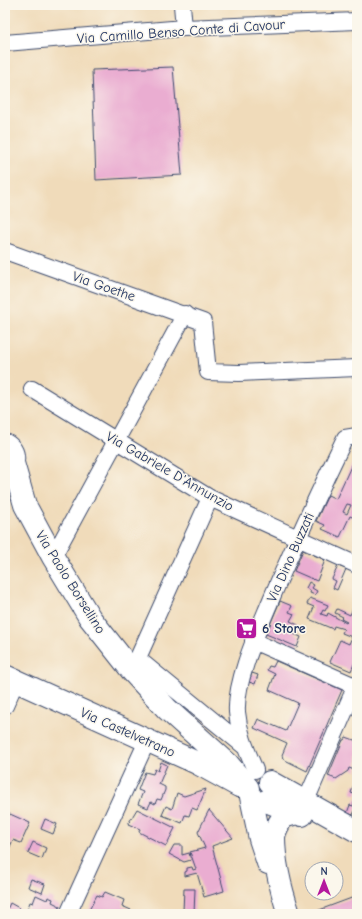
<svg xmlns="http://www.w3.org/2000/svg" width="362" height="919" viewBox="0 0 362 919" font-family="'Comic Neue',sans-serif">
<style>
.building{fill:#eaadd1;fill-rule:evenodd}
.lines{fill:none;stroke-linecap:round;stroke-linejoin:round}
.street-casing{stroke:#3b496c;stroke-width:18}
.secondary-casing{stroke:#3b496c;stroke-width:24}
.street{stroke:#fff;stroke-width:16}
.secondary{stroke:#fff;stroke-width:22}
.labels{text-anchor:middle;stroke-width:3;stroke-linejoin:round;paint-order:stroke}
.street-label{font-size:14px;fill:#1b2f5e;stroke:#fbf7ec}
.poi-label{font-size:14px;font-weight:bold;fill:#1b2f5e;stroke:#fbf7ec;text-anchor:start}
</style>
<rect width="100%" height="100%" fill="#fbf7ec"/>
<filter id="ink" filterUnits="userSpaceOnUse"><feTurbulence type="fractalNoise" baseFrequency=".025" numOctaves="2"/><feDisplacementMap in="SourceGraphic" scale="8" xChannelSelector="R" yChannelSelector="G"/><feConvolveMatrix kernelMatrix="1 2 1 2 8 2 1 2 1" color-interpolation-filters="sRGB"/></filter>
<filter id="wash" filterUnits="userSpaceOnUse"><feTurbulence type="fractalNoise" baseFrequency=".012" numOctaves="4" result="noise"/><feDisplacementMap in="SourceGraphic" scale="16" xChannelSelector="R" yChannelSelector="G"/><feGaussianBlur stdDeviation="0.9" result="paint"/><feColorMatrix in="noise" values="0 0 0 0 0 0 0 0 0 0 0 0 0 0 0 0 0 1.4 0 .05"/><feComposite in="paint" operator="in"/></filter>
<g filter="url(#wash)">
<rect width="100%" height="100%" fill="#f0dbba"/>
<g id="blocks">
<!-- building -->
<path class="building" d="M173 67 182 175 96 180 92 70Z
M357 453V519L350 516 340 537 322 529 325 525 316 521 328 495 336 499ZM347 504 351 505 347 514 343 512Z
M303 550 325 560 317 581 294 571Z
M338 566 346 569 337 590 333 588 336 581 332 579Z
M309 582 314 585 312 588 317 591 315 595 310 593 311 591 306 588Z
M310 598 328 605 325 611 323 610 321 614 327 616 328 613 346 623 347 622 341 619 343 617 335 613 337 609 350 615 353 608 357 609V657L351 671 330 662 340 640 349 644 352 637 342 633 344 629 334 626 333 629 309 619 314 607 307 604Z
M280 601 292 606 289 612 294 614 290 621 298 625 294 634 301 637 297 647 266 634Z
M276 661 342 690 307 771 283 759 282 755 287 743 254 728 258 719 286 731 298 703 269 690 275 674 267 670 269 666 273 667Z
M252 673 258 675 255 684 249 682Z
M346 737 357 741V771L349 768 348 771 336 779 328 776 343 740H344Z
M161 762 167 765 159 784 165 787V790L161 800 157 799 155 804 151 802 148 808 138 804 143 792 138 790 145 772 153 774 155 769 158 771Z
M354 784 357 785V795L351 793Z
M206 789 197 810 192 808 189 816 185 815 182 823 162 815 166 806 172 809 177 793 184 796Z
M357 796V806L353 815 347 813 350 805 353 806Z
M137 809 175 828 166 846 139 832 140 829 128 824Z
M209 810 233 838 212 846 224 891 204 897 197 873 185 876V872L187 871V868L192 867 193 870 196 869 190 852 205 848 198 832Z
M10 814 30 823 21 843 13 840 8 851 5 850V821Z
M45 819 57 824 53 834 41 829Z
M33 842 46 848 42 859 28 853Z
M174 845H182V855L189 853 191 860 184 862 169 854Z
M31 879 45 884 42 893 28 887Z
M184 889H195L194 914H186V911H183Z
M105 892 124 900 122 906 131 910 129 914H87L97 895 102 897Z
M36 895 47 900 48 897 53 899 52 902 60 906 56 914H36L27 910 30 902 33 903Z
M357 896V914H315L314 912Z
M10 903 19 908 18 910 28 914H5Z"/>
</g>
</g>
<g filter="url(#ink)">
<use href="#blocks" fill-opacity="0" stroke="#3b496c" stroke-width="1"/>
<g class="lines">
<defs>
<path id="street" d="M182 5 184 28
M5 43 184 28 357 21
M5 251 203 322 208 372 239 373 357 368
M32 389 210 498 357 565
M53 557 185 314
M253 641 357 687
M138 659 244 746
M132 671 210 498
M5 706 16 681
M255 770C247 751 239 734 237 712 235 681 258 631 270 602 293 547 319 492 345 438L357 436
M305 803 357 683
M68 914 147 741"/>
<path id="secondary" d="M5 445C16 451 16 465 5 471
M13 463 25 505 53 557 90 618 132 671 167 709 228 764 248 788
M5 676 197 763 239 786
M270 782 357 831
M251 797 260 839 268 863
M266 801 302 815
M289 914C281 890 274 862 274 837 275 829 279 823 283 817L297 813"/>
</defs>
<!-- street casing -->
<use href="#street" class="street-casing"/>
<!-- secondary casing -->
<use href="#secondary" class="secondary-casing"/>
<!-- street -->
<use href="#street" class="street"/>
<!-- secondary -->
<use href="#secondary" class="secondary"/>
</g>
</g>
<!-- icons -->
<defs>
<symbol id="supermarket-square" viewBox="-11 -11 22 22"><rect x="-9" y="-9" width="18" height="18" rx="4" fill="#b5179e" stroke="#fbf7ec"/><path d="M-6-5.5h2.5l.6 2H6L4.5 2H-2.5L-4.4-4H-6ZM-1.5 3.2a1.3 1.3 0 1 0 .1 0ZM3 3.2a1.3 1.3 0 1 0 .1 0Z" fill="#fff"/></symbol>
</defs>
<g fill-rule="evenodd">
<use href="#supermarket-square" x="234" y="616" width="25" height="25"/>
</g>
<g class="labels">
<!-- street labels -->
<g class="street-label">
<text transform="translate(181 31) rotate(-4)" y="5">Via Camillo Benso Conte di Cavour</text>
<text transform="translate(104 286) rotate(19)" y="5">Via Goethe</text>
<text transform="translate(170 471) rotate(30)" y="5">Via Gabriele D'Annunzio</text>
<text transform="translate(290 557) rotate(-66)" y="5">Via Dino Buzzati</text>
<text transform="translate(71 582) rotate(58)" y="5">Via Paolo Borsellino</text>
<text transform="translate(128 732) rotate(24)" y="5">Via Castelvetrano</text>
</g>
<!-- poi labels -->
<g class="poi-label">
<text x="262" y="633">6 Store</text>
</g>
</g>
<!-- margin -->
<rect width="362" height="919" fill="none" stroke="#fbf7ec" stroke-width="20"/>
<!-- north arrow -->
<g transform="translate(324 881)"><circle r="19" fill="#fbf7ec" stroke="#a1a7b3"/>
<path d="M0-3L7 15L0 10L-7 15Z" fill="#b5179e"/>
<text y="-6" font-size="11" font-weight="bold" text-anchor="middle" fill="#1b2f5e">N</text>
</g>
</svg>
